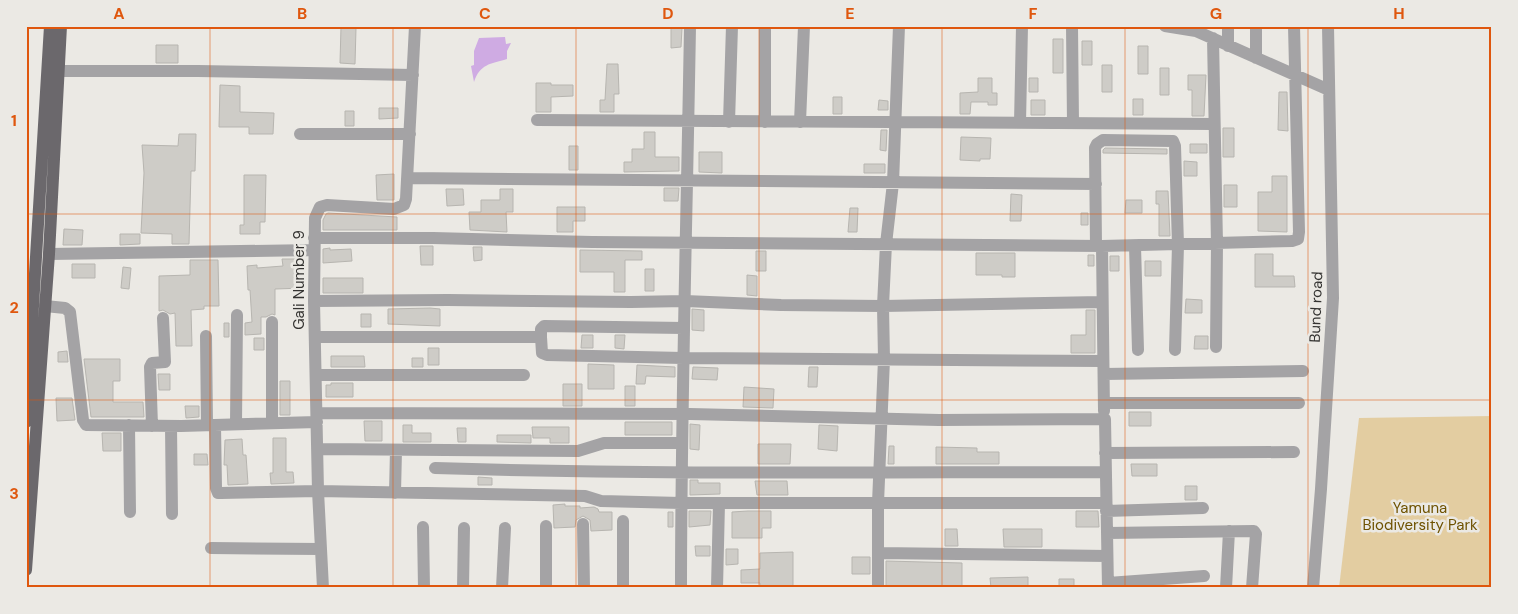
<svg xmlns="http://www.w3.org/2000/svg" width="1518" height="614" viewBox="0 0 1518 614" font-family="'DM Sans',sans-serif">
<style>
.green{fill:#e3cda1}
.water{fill:#cfabe3}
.building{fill:#ceccc7;stroke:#b7b5b0}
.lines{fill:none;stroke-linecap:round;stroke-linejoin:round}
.minor{stroke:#a4a3a5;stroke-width:12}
.major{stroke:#6b686c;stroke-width:12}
.grid{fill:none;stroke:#df570e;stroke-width:1;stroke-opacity:0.55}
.labels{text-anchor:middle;stroke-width:5;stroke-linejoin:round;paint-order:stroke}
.street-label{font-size:15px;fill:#343331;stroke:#ebe9e4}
.park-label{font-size:15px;fill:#6e5201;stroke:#ebe9e4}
.neatline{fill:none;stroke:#df570e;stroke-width:2}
.grid-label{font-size:16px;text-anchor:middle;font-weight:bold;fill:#df570e}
</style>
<rect width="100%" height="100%" fill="#ebe9e4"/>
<!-- green -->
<path class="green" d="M1492 416V588H1339L1359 418Z"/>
<!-- water -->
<path class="water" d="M505 37 506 44 511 43 507 51V59C490 64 480 64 474 82L471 66 474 65V51L479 38Z"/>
<!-- building -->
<path class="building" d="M341 27 356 28 355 64 340 63Z
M671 28H682L681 47 671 48Z
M1053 39H1063V73H1053Z
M1082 41H1092V65H1082Z
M156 45H178V63H156Z
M1138 46H1148V74H1138Z
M607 64H618L619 94H614V112H600V100H605Z
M1102 65H1112V92H1102Z
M1160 68H1169V95H1160Z
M1188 75H1206L1204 116H1192V90H1188Z
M978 78H992V93H997V105H988V102H971L970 114H960V93L978 92Z
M1029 78H1038V92H1029Z
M536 83H551V85H573V96L551 97V112H536Z
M220 85 240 86V112L274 113 273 134H249V127H219Z
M1279 92H1287L1288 131 1278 130Z
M833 97H842V114H833Z
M1133 99H1143V115H1133Z
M879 100 888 101V110H878Z
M1031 100H1045V115H1031Z
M379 108H398V118L379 119Z
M345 111H354V126H345Z
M1223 128H1234V157H1223Z
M881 130H887L886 151 880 150Z
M644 132H655V157H679V171L624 172V162H632V149H644Z
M179 134H196L195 171H191L189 244H172V234L141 233 144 173 142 145 178 146Z
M961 137 991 138 990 159H980V161L960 160Z
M1190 144H1207V153H1190Z
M569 146H578V170H569Z
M1105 148 1167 149V154L1103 153V150Z
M699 152H722V173L699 172Z
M1184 161 1197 162V176H1184Z
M864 164H885V173H864Z
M394 174V200H377L376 175Z
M244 175H266L265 222H260V234H240V225H244Z
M1272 176H1287V232L1258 231V192H1272Z
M1224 185H1237V207H1224Z
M664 188H679L678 201H664Z
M446 189H463L464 205 447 206Z
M500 189H513V212H506L507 232 470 230 469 212H481V200H500Z
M1156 191H1168L1170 236H1159V204H1156Z
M1011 194 1022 195 1021 221H1010Z
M1126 200H1142V213H1125Z
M557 207H585V221H573V232H557Z
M850 208H858L857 232H848Z
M328 213 397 217V230H323V220L326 214Z
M1081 213H1088V225H1081Z
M64 229 83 230 82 245H63Z
M120 234H140V244L120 245Z
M420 246H433V265H421Z
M473 247H482V260L474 261Z
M330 248V250L351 249 352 261 323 263V249Z
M580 250 642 251V260H625V292H614V272H580Z
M756 251H766V271H756Z
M976 253H1015V277H1002V275H976Z
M1255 254H1273V276H1294L1295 287H1255Z
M1088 255H1094V266H1088Z
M1110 256H1119V271H1110Z
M282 259H296L297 278H304V288L275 289V315L272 314 266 317H261V334L245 335V323L252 322 250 290H248L247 266 257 265V268L283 266Z
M190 260H218L219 306H204V309L191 310 192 346H176L175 313 170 314 163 310 159 311V276L190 275Z
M1145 261H1161V276H1145Z
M72 264H95V278H72Z
M123 267 131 268 129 289 121 288Z
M645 269H654V291H645Z
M747 275 757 276V296L747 295Z
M323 278H363V293H323Z
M1186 299 1202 300V313H1185Z
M430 308 440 309V326L388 324V309Z
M692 309 704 310V331L692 330Z
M1086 310H1095V353H1071V335H1086Z
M361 314H371V327H361Z
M224 323H229V337H224Z
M582 335H593V348H581Z
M615 335H625L624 349 615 348Z
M1195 336H1208V349H1194Z
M254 338H264V350H254Z
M428 348H439V365H428Z
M67 351 68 362H58V352Z
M331 356H364L365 367H331Z
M412 358H423V367H412Z
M84 359H120V381H113V402H143L144 417H91Z
M588 364 614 365V389H588Z
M637 365 675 367V377L646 376 645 384H636Z
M693 367 718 368 717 380 692 379Z
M809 367H818L817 387H808Z
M158 374H170V390H159Z
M280 381H290V415H280Z
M331 383H353V397H326V385H331Z
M563 384H582V406H563Z
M625 386H635V406H625Z
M744 387 774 389 773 408 743 407Z
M56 398H72L75 420 57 421Z
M185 406H199V417L186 418Z
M1129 412H1151V426H1129Z
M364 421H382V441H365Z
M625 422H672V435H625Z
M690 424 700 425 699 450 690 449Z
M403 425H412V433H431V442H403Z
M819 425 838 426 837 451 818 449Z
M532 427H569V443H550V438H533Z
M457 428H466V442H458Z
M102 433H121V451H103Z
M497 435H531V443L497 442Z
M273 438H286V472H293L294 483 271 484 270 473H273Z
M242 439 243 455H246L248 484 228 485 227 465H224L225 440Z
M758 444H791L790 464H758Z
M889 446H894V464H888Z
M936 447 977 448V452H999V464H936Z
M194 454H207L208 465H194Z
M1131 464H1157V476H1132Z
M478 477 492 478V485H478Z
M690 480H698V483H720V494L690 495Z
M755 481H787L788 495H757Z
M1185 486H1197V500H1185Z
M565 504V506H580V508L594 507 598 509 599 512H612V530L591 531 590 520 583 516 576 520 575 527 554 528 553 505Z
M689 511H711L710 525 689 527Z
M748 511H771V528H762V538H732V512Z
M1076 511H1098L1099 527H1076Z
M668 512H673V527H668Z
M945 529H957L958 546H945Z
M1003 529H1042V547H1004Z
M695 546H710V556H696Z
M726 549H738V564L726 565Z
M793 552V588H760V583H741V570L760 569V553Z
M852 557H870V574H852Z
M886 561 962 563V588H886Z
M1028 577V588H991L990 578Z
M1059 579H1074V588H1059Z"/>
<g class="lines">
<!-- minor -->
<path class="minor" d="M765 26V122
M1072 26 1073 123
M1165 26 1196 31 1329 90
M1228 26V46
M1256 26V58
M1213 38 1217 244 1216 347
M57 71H198L413 75
M537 120 1214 124
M729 122 732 26
M800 122 804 26
M1020 123 1022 26
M300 134H410
M407 178 1096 184
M314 238H433L592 242 1102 246 1292 241 1298 239 1299 232 1294 26
M1096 246 1095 148 1097 144 1103 140 1173 141 1175 146 1178 245 1175 350
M1102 246 1104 411
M1135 246 1138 350
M49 254 314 250
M314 301 448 300 631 302 685 301 781 305 883 306 1102 302
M45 306 65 308 70 312 83 420 86 425 181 426 317 422
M206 336 207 425
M315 337H541L542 353 547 355 683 358 1103 361
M541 337V329L544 326 684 328
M1104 374 1303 371
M316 375H524
M1104 403H1299
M317 413 690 414 939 420 1105 419 1108 588
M272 423V322
M236 424 237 315
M129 425 130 512
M215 425 216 488 218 493H221L318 491 585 496 601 501 681 503H1106
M152 426 150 367 152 363 165 362 163 318
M171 426 172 514
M318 449 578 451 604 443H681
M1105 453 1294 452
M435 468C659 475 882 472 1106 472
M395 493 396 450
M1106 511 1203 508
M623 521V588
M583 524 584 588
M546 526V588
M423 527 424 588
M1107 533 1254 531 1256 534 1252 588
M211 548 321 549
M878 553V503L884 359 883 306 886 244 893 183 899 26
M1108 583 1204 576
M323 588 318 491 314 301 315 218 320 207 327 205 394 209 404 205 406 199 415 26
M463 588 464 528
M502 588 505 528
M681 588C681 401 687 213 690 26
M717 588 719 503
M878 588V553L1107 556
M1226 588 1229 531
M1313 588 1321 489 1333 298 1328 26"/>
<!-- major -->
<path class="major" d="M26 422 50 26
M26 570 49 254 61 26"/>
</g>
<!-- grid -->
<path class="grid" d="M210 26V588M393 26V588M576 26V588M759 26V588M942 26V588M1125 26V588M1308 26V588M26 214H1492M26 400H1492"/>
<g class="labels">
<!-- street labels -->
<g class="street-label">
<text transform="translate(299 280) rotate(-90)" y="5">Gali Number 9</text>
<text transform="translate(1316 307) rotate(-88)" y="5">Bund road</text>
</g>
<!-- park labels -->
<g class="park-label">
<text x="1420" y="513">Yamuna<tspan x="1420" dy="17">Biodiversity Park</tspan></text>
</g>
</g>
<!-- border -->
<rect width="1518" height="614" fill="none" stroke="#ebe9e4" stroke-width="55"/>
<rect x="28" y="28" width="1462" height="558" class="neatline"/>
<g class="grid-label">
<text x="119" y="19">A</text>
<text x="302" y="19">B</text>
<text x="485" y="19">C</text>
<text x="668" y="19">D</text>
<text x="850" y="19">E</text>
<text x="1033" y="19">F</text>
<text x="1216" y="19">G</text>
<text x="1399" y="19">H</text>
<text x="14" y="126">1</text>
<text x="14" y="313">2</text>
<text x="14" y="499">3</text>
</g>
</svg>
